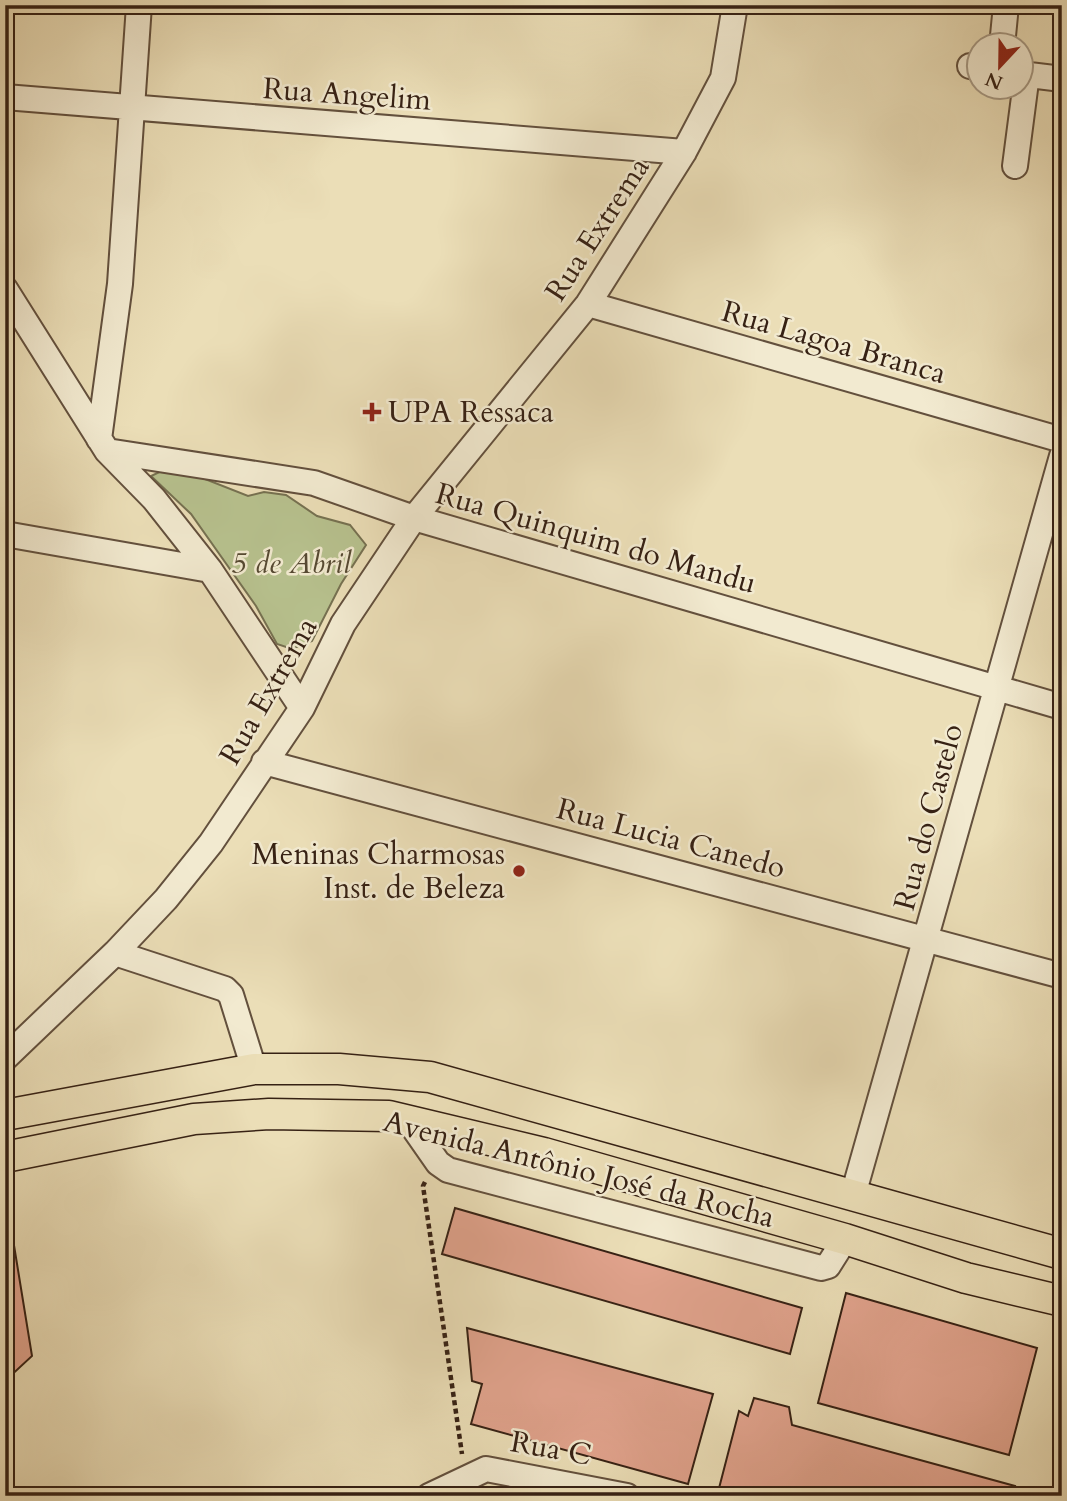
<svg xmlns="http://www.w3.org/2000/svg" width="1067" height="1501" viewBox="0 0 1067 1501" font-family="Cardo,serif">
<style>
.green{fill:#b7c18e;stroke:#767151;stroke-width:2}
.building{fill:#e1a38d;stroke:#362114;stroke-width:2}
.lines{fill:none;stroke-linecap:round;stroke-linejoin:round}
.minor-casing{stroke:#63503d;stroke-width:28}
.major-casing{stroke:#362114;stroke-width:33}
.path{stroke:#362114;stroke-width:4.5;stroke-dasharray:5 3.5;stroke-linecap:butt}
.minor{stroke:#f2ead0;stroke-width:24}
.major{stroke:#ebdeb7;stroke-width:30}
.poi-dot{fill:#8f2418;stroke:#f2ead0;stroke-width:2.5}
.labels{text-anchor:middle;stroke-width:5;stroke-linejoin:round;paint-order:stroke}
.street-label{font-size:30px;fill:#362114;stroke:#f2ead0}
.poi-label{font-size:30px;fill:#362114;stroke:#f2ead0;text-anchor:start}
.park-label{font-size:30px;font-style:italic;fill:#564932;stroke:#f2ead0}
</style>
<rect width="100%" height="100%" fill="#ebdeb7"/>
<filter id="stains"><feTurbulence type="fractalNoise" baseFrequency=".00286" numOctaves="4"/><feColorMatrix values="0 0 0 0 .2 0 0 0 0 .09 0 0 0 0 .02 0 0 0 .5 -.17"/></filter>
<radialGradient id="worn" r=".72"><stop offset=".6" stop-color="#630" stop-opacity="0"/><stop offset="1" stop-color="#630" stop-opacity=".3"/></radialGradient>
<!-- green -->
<path class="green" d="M172 466 248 496 264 492 286 495 317 516 350 525 366 545 341 584 312 641 292 649 277 644 256 606 191 514 151 476Z"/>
<!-- building -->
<path class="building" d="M455 1208 802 1308 790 1354 442 1254Z
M5 1233H12L32 1356 5 1381Z
M846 1293 1037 1348 1009 1455 818 1403Z
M467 1328 713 1394 688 1484 471 1424 482 1384 472 1381Z
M754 1398 789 1407 792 1425 1015 1486 1012 1496H717L739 1411 748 1416Z"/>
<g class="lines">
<defs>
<path id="minor" d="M1002 46 1006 5
M970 66 979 67
M1021 74 1062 79
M5 97 684 152
M1015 166 1027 74
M5 289 107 451 154 499 210 570 302 708
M588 304 1062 440
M99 439 120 284 139 5
M107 451 314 483 414 518 1062 707
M5 534 210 570
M264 762 1062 976
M115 953 225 989 231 995 254 1069
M5 1058 115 953 166 899 211 843 302 708 343 624 414 518 588 304 684 152 723 78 735 5
M408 1120 438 1163 448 1170 821 1268 828 1266 845 1239
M853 1195 1062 456
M429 1496 486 1469 627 1496"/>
<path id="major" d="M5 1115 254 1069H339L430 1077 1062 1254
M5 1157 194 1119 269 1114 389 1116 544 1153 845 1239 966 1278 1062 1301"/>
</defs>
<!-- minor casing -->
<use href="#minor" class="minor-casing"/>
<!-- major casing -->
<use href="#major" class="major-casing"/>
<!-- path -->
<path class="path" d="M425 1182 423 1186 462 1454"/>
<!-- minor -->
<use href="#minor" class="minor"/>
<!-- major -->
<use href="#major" class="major"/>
</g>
<!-- markers -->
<g class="poi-dot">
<path d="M368.5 401.5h7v7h7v7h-7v7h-7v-7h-7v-7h7z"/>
<circle cx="519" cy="871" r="7"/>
</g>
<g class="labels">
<!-- street labels -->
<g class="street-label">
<text transform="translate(347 94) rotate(4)" y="10">Rua Angelim</text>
<text transform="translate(597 229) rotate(-57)" y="10">Rua Extrema</text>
<text transform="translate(834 342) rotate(16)" y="10">Rua Lagoa Branca</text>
<text transform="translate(596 538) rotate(16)" y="10">Rua Quinquim do Mandu</text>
<text transform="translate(268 691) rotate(-60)" y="10">Rua Extrema</text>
<text transform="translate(928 817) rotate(-75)" y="10">Rua do Castelo</text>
<text transform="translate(671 838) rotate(15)" y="10">Rua Lucia Canedo</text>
<text transform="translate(579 1169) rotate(14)" y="10">Avenida Antônio José da Rocha</text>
<text transform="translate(551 1448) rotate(10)" y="10">Rua C</text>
</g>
<!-- poi labels -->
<g class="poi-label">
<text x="388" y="422">UPA Ressaca</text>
<text x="505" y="864" text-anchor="end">Meninas Charmosas<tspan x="505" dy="34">Inst. de Beleza</tspan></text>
</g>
<!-- park labels -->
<g class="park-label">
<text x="291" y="573">5 de Abril</text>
</g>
</g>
<!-- margin -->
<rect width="1067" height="1501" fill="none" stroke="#ebdeb7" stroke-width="28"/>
<rect x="7" y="7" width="1053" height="1487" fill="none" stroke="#362114" stroke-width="3.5"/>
<rect x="14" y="14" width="1039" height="1473" fill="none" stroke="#362114" stroke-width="2"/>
<!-- north arrow -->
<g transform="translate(1000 66) rotate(202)"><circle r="33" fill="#f2ead0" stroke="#a79a85" stroke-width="2"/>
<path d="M0-5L12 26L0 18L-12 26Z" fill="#8f2418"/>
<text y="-10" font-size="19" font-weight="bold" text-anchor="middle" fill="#362114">N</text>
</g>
<rect width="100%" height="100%" filter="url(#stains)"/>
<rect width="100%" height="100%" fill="url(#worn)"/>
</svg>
